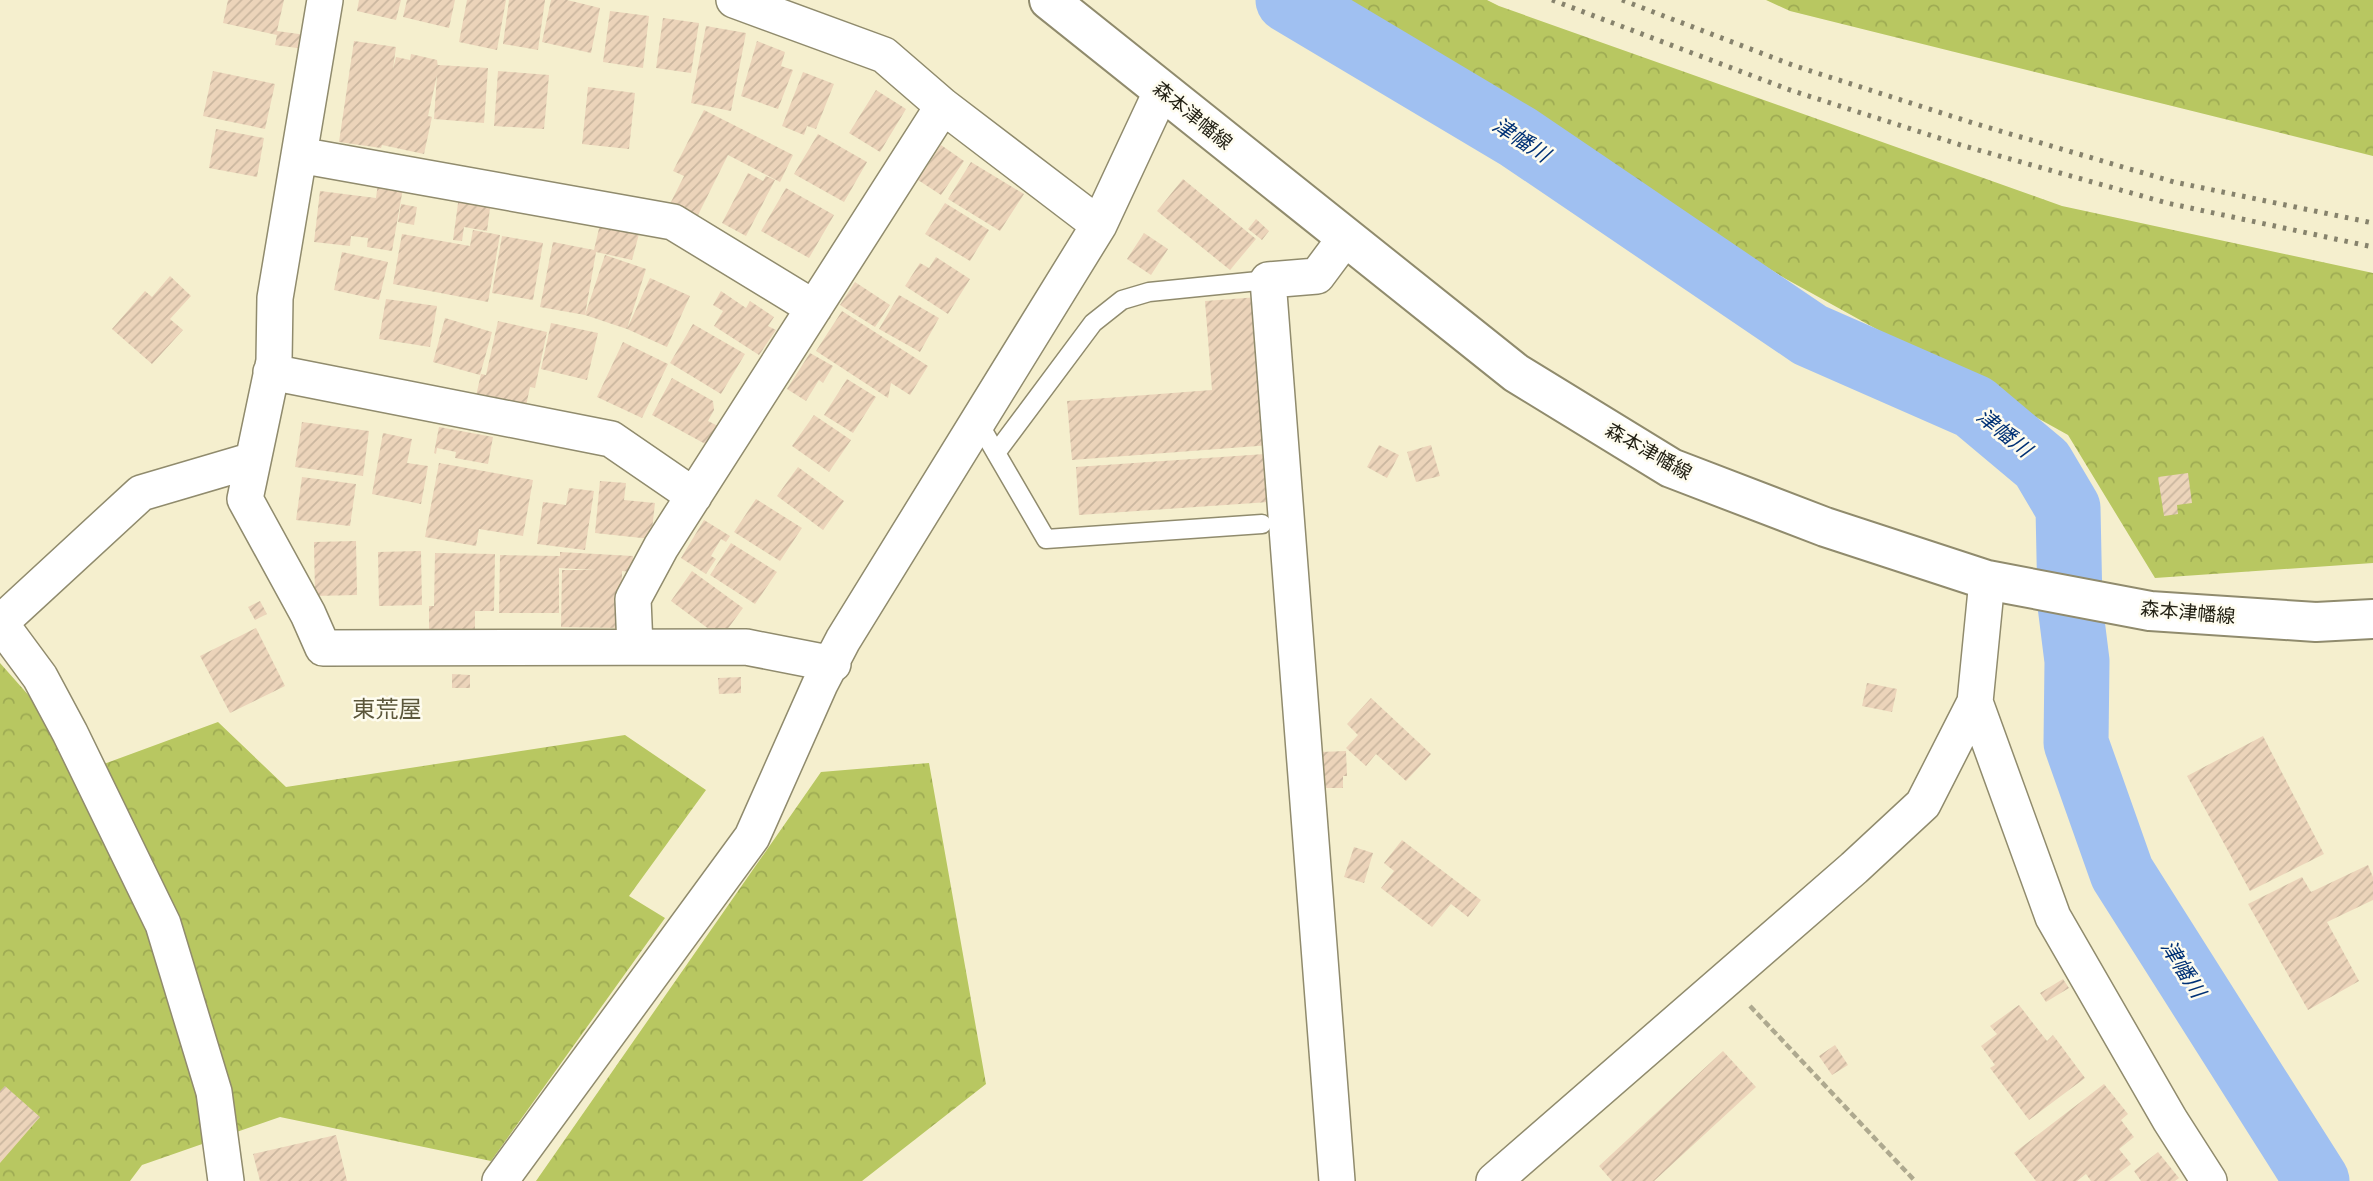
<svg xmlns="http://www.w3.org/2000/svg" width="2373" height="1181" viewBox="0 0 2373 1181" font-family="'DejaVu Sans','Noto Sans JP',sans-serif">
<style>
.forest{fill:url(#forest-crowns)}
.lines{fill:none;stroke-linecap:round;stroke-linejoin:round}
.river{stroke:#a0c0f1;stroke-width:65}
.building{fill:url(#building-hatch)}
.service-casing{stroke:#908b6d;stroke-width:21}
.minor-casing{stroke:#908b6d;stroke-width:38}
.secondary-casing{stroke:#908b6d;stroke-width:42}
.path{stroke:#aea98f;stroke-width:4.5;stroke-dasharray:7 3.5;stroke-linecap:butt}
.service{stroke:#fff;stroke-width:18}
.minor{stroke:#fff;stroke-width:35}
.secondary{stroke:#fff;stroke-width:38}
.rail{stroke:#86826c;stroke-width:5;stroke-dasharray:3.5 7;stroke-linecap:butt}
.labels{text-anchor:middle;stroke-width:5;stroke-linejoin:round;paint-order:stroke}
.street-label{font-size:19px;fill:#222014;stroke:#fefcef}
.water-label{font-size:21px;font-style:italic;fill:#003175;stroke:#fefcef}
.quarter-label{font-size:23px;fill:#5c573b;stroke:#fefcef}
</style>
<defs>
<pattern id="forest-crowns" width="20" height="18" patternUnits="userSpaceOnUse" patternTransform="scale(1.75)"><rect width="20" height="18" fill="#b8c761"/><path d="M2 6a3 3 0 1 1 6 0M12 15a3 3 0 1 1 6 0" fill="none" stroke="#9eab53"/></pattern>
<pattern id="building-hatch" width="6" height="6" patternUnits="userSpaceOnUse" patternTransform="scale(1.75)"><rect width="6" height="6" fill="#ecd4ba"/><path d="M-1 1l2-2M0 6l6-6M5 7l2-2" fill="none" stroke="#cab69f"/></pattern>
</defs>
<rect width="100%" height="100%" fill="#f5efce"/>
<!-- forest -->
<path class="forest" d="M1328 0H1487L1499 6 2062 206 2373 273V563L2155 578 2068 435 1786 279Z
M1766 0H2373V156L1790 11Z
M0 663 93 768 218 722 286 787 625 735 706 790 629 896 665 918 491 1161 280 1117 142 1165 130 1181H0Z
M929 763 986 1084 862 1181H536L821 772Z"/>
<g class="lines">
<!-- river -->
<path class="river" d="M1288 0 1518 137 1810 335 1974 407 2042 464 2068 508 2070 605 2077 661 2076 743 2122 873 2317 1181"/>
</g>
<!-- building -->
<path class="building" d="M228 0H284L277 31 306 35 304 49 275 45 277 35 223 23Z
M359 0H401L396 20 357 11Z
M407 0H455L449 28 403 17Z
M467 0H506L497 50 459 42Z
M509 0H545L538 50 503 44Z
M551 0H567L600 8 591 53 542 42Z
M610 11 649 16 643 68 603 62Z
M663 18 699 23 691 73 656 68Z
M706 26 746 33 731 111 691 103Z
M354 41 396 47 393 69 396 57 410 60 411 54 437 60 438 67V65L488 68 484 123 434 119 437 75 428 116 432 117 424 154 382 145 381 148 339 142Z
M757 41 785 52 781 66 793 70 778 109 741 96Z
M213 71 275 84 265 129 203 116Z
M498 71 549 75 544 129 494 126Z
M803 72 834 84 816 129 807 126 804 135 782 126Z
M588 87 635 93 629 149 582 144Z
M876 90 906 109 880 152 849 133Z
M704 110 793 155 780 182 728 155 696 219 669 206 684 176 673 171Z
M216 129 264 138 257 177 209 168Z
M818 134 867 162 844 202 794 174Z
M941 145 964 161 941 195 918 180Z
M971 162 1024 194 1000 231 948 199Z
M748 173 763 181 766 176 775 180 746 236 722 223Z
M1183 179 1256 239 1230 270 1157 211Z
M378 183 403 188 392 251 367 247 368 238 351 236 350 246 314 242 320 191 376 198Z
M786 188 834 215 809 258 761 231Z
M459 196 491 201 487 231 464 227 462 241 453 240Z
M945 203 989 230 970 261 925 234Z
M401 204 417 207 414 225 398 222Z
M1256 219 1269 231 1262 240 1248 229Z
M600 224 639 234 632 260 596 252 585 315 540 307 553 242 594 250Z
M473 230 500 235 488 302 393 284 402 234 470 246Z
M1144 233 1168 249 1151 275 1127 259Z
M502 236 543 243 533 300 492 293Z
M342 252 388 262 379 300 334 290Z
M605 255 646 269 627 329 585 315Z
M936 257 970 279 948 314 905 286 920 263 929 268Z
M170 276 191 296 170 319 183 330 152 364 112 329 145 291 152 297Z
M650 278 690 296 667 347 627 329Z
M855 282 890 305 875 327 840 305Z
M721 291 746 308 750 301 774 317 768 326 776 330 759 355 714 326 723 311 713 305Z
M899 295 939 318 920 352 879 329Z
M1259 297 1271 445 1072 460 1067 401 1212 390 1205 301Z
M386 299 437 306 430 347 379 339Z
M842 311 928 366 910 395 891 383 888 398 816 351Z
M445 318 492 332 480 375 433 362Z
M498 321 547 332 535 388 530 387 526 406 476 396 481 374 486 375Z
M551 323 598 333 587 380 541 369Z
M693 324 745 354 721 394 670 363Z
M623 342 668 364 642 418 597 397Z
M810 353 833 366 823 383 819 380 806 401 787 389Z
M672 378 713 401 714 410 708 421 720 427 709 446 652 415Z
M847 379 876 397 853 433 824 415Z
M814 415 851 440 829 472 792 446Z
M302 422 369 431 363 476 295 467Z
M439 427 493 437 488 464 455 458 456 452 437 448 436 454 434 453Z
M383 433 412 439 407 463 428 466 421 504 372 494Z
M1379 445 1399 455 1387 478 1367 467Z
M1431 445 1440 476 1416 482 1407 452Z
M1265 454 1269 502 1079 515 1076 467Z
M439 463 533 480 523 536 479 529 476 546 425 537Z
M798 467 844 501 823 530 777 496Z
M2188 473 2192 503 2177 505 2178 514 2164 516 2158 477Z
M302 477 356 484 350 526 296 520Z
M600 481 626 483 624 500 655 503 651 539 595 533Z
M569 488 594 491 585 550 537 544 543 502 566 505Z
M756 499 802 528 780 561 734 532Z
M704 520 730 536 726 542 721 539 711 556 716 559 706 574 681 558Z
M356 541 357 595 315 596 314 542Z
M731 543 777 572 755 604 710 575Z
M421 551 422 605 379 606 378 552Z
M560 552 633 556 632 572 622 571 621 628 561 627 562 570H595L559 568V613H499L500 555 560 556Z
M435 553 495 554 494 611H475V637H429V606H434Z
M692 571 743 608 721 638 671 601Z
M260 601 267 614 255 620 248 607Z
M256 628 285 686 230 713 200 656Z
M452 674 470 675V688H452Z
M741 677V693L719 694 718 678Z
M1867 683 1897 689 1892 712 1862 706Z
M1371 698 1431 754 1406 781 1376 754 1366 766 1346 748 1358 735 1347 724Z
M2263 736 2324 854 2250 891 2187 776Z
M1346 751 1347 776H1343V788H1322L1320 752Z
M1402 840 1481 900 1468 917 1451 904 1432 927 1381 888 1394 871 1384 863Z
M1354 847 1373 853 1364 883 1344 877Z
M2368 865 2373 877V900L2327 922 2359 981 2308 1010 2248 904 2302 877 2311 892Z
M2063 979 2069 988 2046 1002 2040 993Z
M2019 1005 2047 1041 2053 1035 2085 1078 2029 1120 1990 1068 1995 1065 1981 1046 1997 1034 1990 1026Z
M1835 1045 1848 1065 1832 1075 1819 1056Z
M1723 1051 1756 1087 1654 1181H1612L1599 1166Z
M2104 1084 2128 1114 2121 1120 2134 1137 2119 1149 2131 1164 2109 1181H2091L2086 1174 2077 1181H2036L2014 1153Z
M5 1086 40 1117 0 1163V1091Z
M336 1135 347 1181H260L253 1154Z
M2158 1152 2179 1178 2175 1181H2141L2134 1171Z"/>
<g class="lines">
<defs>
<path id="service" d="M978 422 1046 539 1262 524
M996 453 1093 323 1122 300 1149 292 1268 280"/>
<path id="minor" d="M325 0 275 298 274 361 245 499 308 614 323 648 746 647 833 664
M734 0 884 55 943 106 1099 225
M299 155 673 222 814 308
M271 372 611 439 694 496
M0 623 141 493 253 460
M0 628 6 631 40 677 70 733 163 924 214 1092 226 1181
M635 647 633 599 661 547 943 106
M1975 702 2053 917 2170 1120 2209 1181
M500 1181 752 837 820 684 843 640 1099 225 1162 90
M1337 1181 1268 280 1317 276 1346 237
M1494 1181 1854 868 1923 804 1975 702 1987 580"/>
<path id="secondary" d="M1049 0 1516 373 1671 468 1825 527 1987 580 2150 611 2316 622 2373 619"/>
</defs>
<!-- service casing -->
<use href="#service" class="service-casing"/>
<!-- minor casing -->
<use href="#minor" class="minor-casing"/>
<!-- secondary casing -->
<use href="#secondary" class="secondary-casing"/>
<!-- path -->
<path class="path" d="M1750 1006 1915 1181"/>
<!-- service -->
<use href="#service" class="service"/>
<!-- minor -->
<use href="#minor" class="minor"/>
<!-- secondary -->
<use href="#secondary" class="secondary"/>
<!-- rail -->
<path class="rail" d="M1552 0 1790 90 1964 146 2167 203 2373 247
M1622 0 1795 66 1973 123 2174 182 2373 223"/>
</g>
<g class="labels">
<!-- street labels -->
<g class="street-label">
<text transform="translate(1193 115) rotate(39)" y="7">森本津幡線</text>
<text transform="translate(1649 451) rotate(29)" y="7">森本津幡線</text>
<text transform="translate(2188 612) rotate(5)" y="7">森本津幡線</text>
</g>
<!-- water labels -->
<g class="water-label">
<text transform="translate(1521 140) rotate(33)" y="7">津幡川</text>
<text transform="translate(2004 433) rotate(39)" y="7">津幡川</text>
<text transform="translate(2183 969) rotate(58)" y="7">津幡川</text>
</g>
<!-- quarter labels -->
<g class="quarter-label">
<text x="387" y="717">東荒屋</text>
</g>
</g>
</svg>
